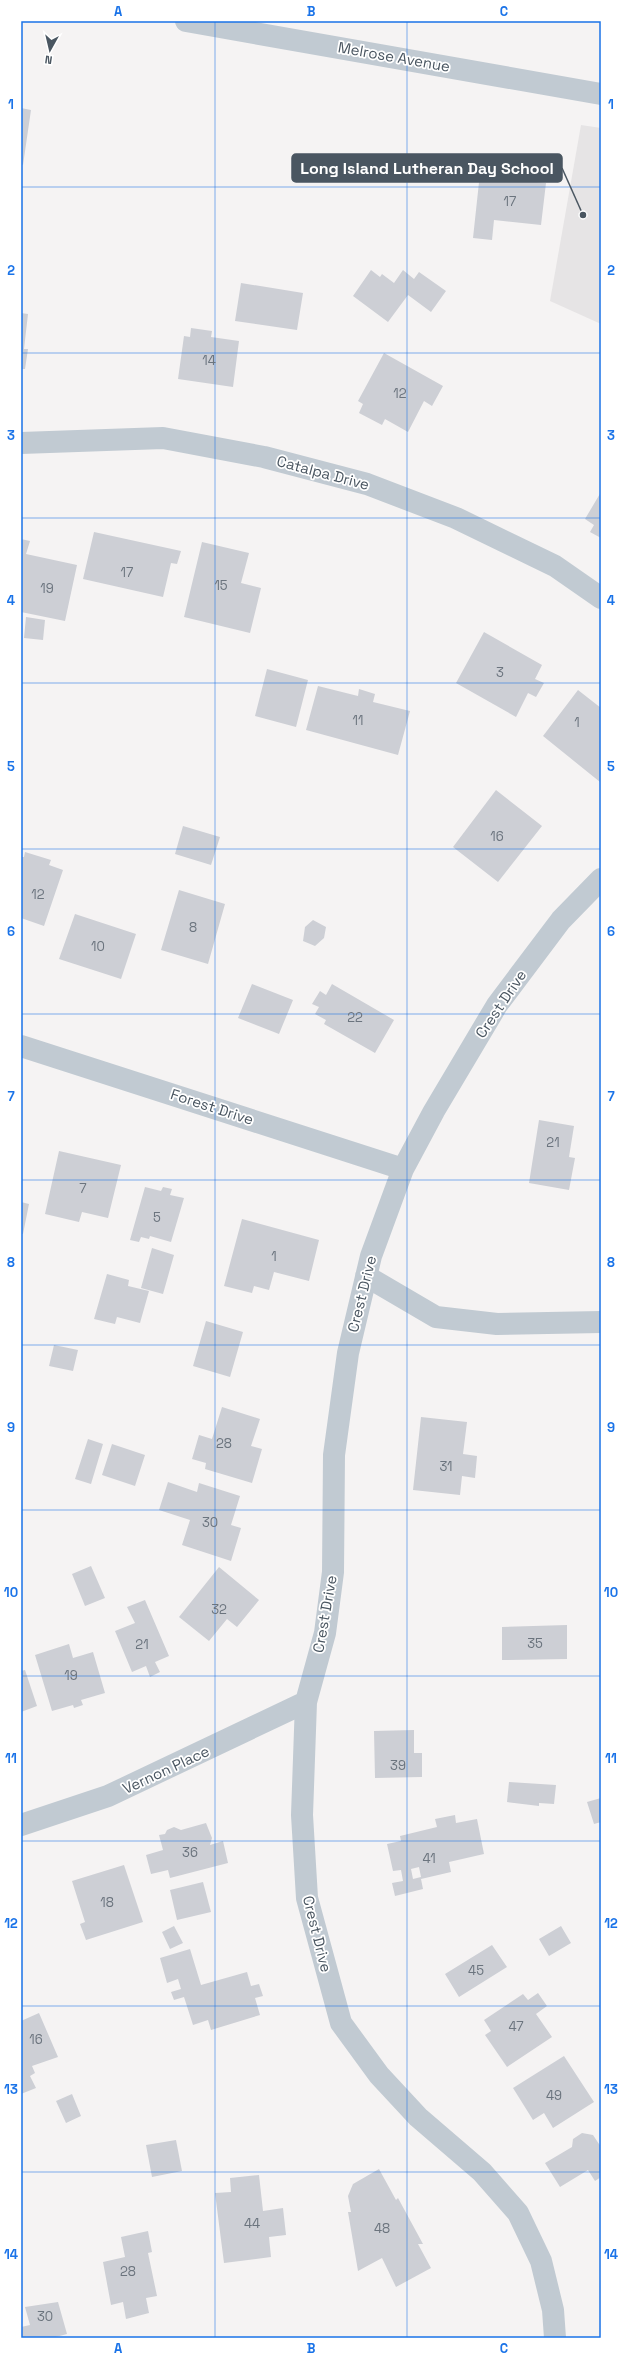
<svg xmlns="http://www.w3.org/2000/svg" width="622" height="2359" viewBox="0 0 622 2359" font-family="'Space Grotesk',sans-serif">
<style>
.education{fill:#e6e4e5}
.building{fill:#cdcfd5;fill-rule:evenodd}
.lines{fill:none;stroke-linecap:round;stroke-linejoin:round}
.minor{stroke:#c1cad2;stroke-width:22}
.grid{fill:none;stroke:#1a73e8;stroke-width:1;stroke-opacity:0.55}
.labels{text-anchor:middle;stroke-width:3.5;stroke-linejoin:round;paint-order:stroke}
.number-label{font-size:13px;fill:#6b747e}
.street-label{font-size:15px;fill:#4a5661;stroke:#fff}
.leader{fill:none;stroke:#4a5661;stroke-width:1.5}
.callout-dot{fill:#4a5661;stroke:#fff;stroke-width:1.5}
.callout{fill:#4a5661;stroke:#4a5661;stroke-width:1.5}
.callout-label{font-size:16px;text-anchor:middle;font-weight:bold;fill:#fff}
.neatline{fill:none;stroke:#1a73e8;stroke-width:1.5}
.grid-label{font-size:13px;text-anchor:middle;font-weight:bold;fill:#1a73e8}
</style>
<rect width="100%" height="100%" fill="#f5f3f3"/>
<!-- education -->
<path class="education" d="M581 125 601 128V324L550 301Z"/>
<!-- building -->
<path class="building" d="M21 108 31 110 23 165 21 164Z
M499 171 518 173 517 180 546 183 541 225 494 220 492 240 473 238 480 173 499 176Z
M371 270 380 277 382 274 394 283 403 270 414 279 419 272 446 291 431 312 408 295 388 322 353 296Z
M241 283 303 293 297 330 235 321Z
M21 313 28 314 24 349H28L25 369H21Z
M191 328 212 331 211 337 239 341 233 387 178 379 184 336 190 337Z
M384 353 443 386 432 406 424 401 408 432 385 419 382 425 359 413 363 404 358 401Z
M601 492V538L590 532 594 525 585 519Z
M94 532 181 551 177 564 171 563 163 597 83 579Z
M21 539 30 541 26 554 77 565 65 621 21 612Z
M202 542 249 553 241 583 261 588 250 633 184 617Z
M26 617 45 620 43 640 24 638Z
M484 632 542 665 535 679 544 683 536 697 528 693 516 717 456 683Z
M267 669 308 680 296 727 255 716Z
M318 686 358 696 359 689 375 694 373 702 410 711 398 755 306 730Z
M578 690 601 708 600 782 543 736Z
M496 790 542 826 498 882 453 847Z
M183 826 220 837 211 865 175 854Z
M25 852 51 860 49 865 63 870 44 926 21 918V857H24Z
M179 890 225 904 208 964 161 950Z
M75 914 136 934 121 979 59 959Z
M313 920 326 927 324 938 315 946 303 941 305 927Z
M252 984 293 1000 279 1034 238 1018Z
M332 984 394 1020 375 1053 324 1024 326 1020 315 1014 319 1007 312 1004 320 991 326 995Z
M539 1120 574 1126 569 1157 575 1158 569 1190 529 1183Z
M59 1151 121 1165 108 1218 82 1212 79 1222 45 1214Z
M145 1187 161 1191 163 1187 172 1189 170 1195 184 1198 171 1242 150 1236 149 1239 141 1237 139 1242 130 1240Z
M21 1202 29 1204 23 1234H21Z
M242 1219 319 1240 309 1281 274 1272 269 1290 254 1286 252 1293 224 1286Z
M152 1248 174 1255 163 1294 141 1288Z
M107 1274 129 1280 128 1286 149 1291 140 1323 117 1317 115 1324 94 1319Z
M206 1321 243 1332 230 1377 193 1366Z
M54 1345 78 1350 73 1371 49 1366Z
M222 1407 260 1419 251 1446 262 1449 252 1483 205 1469 206 1463 192 1459 199 1435 212 1439Z
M421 1417 467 1422 463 1454 477 1456 475 1478 462 1476 460 1495 413 1490Z
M88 1439 103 1444 91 1484 75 1479Z
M112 1444 145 1455 135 1486 102 1475Z
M168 1482 197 1492 199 1483 240 1496 231 1525 241 1528 231 1561 182 1545 190 1520 159 1510Z
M91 1566 105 1598 85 1606 72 1574Z
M219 1567 259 1600 237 1627 227 1619 209 1641 179 1617Z
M145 1600 169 1656 155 1662 160 1672 150 1677 146 1666 132 1672 115 1631 135 1623 127 1607Z
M567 1625V1659L502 1660V1627Z
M69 1644 73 1658 93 1652 105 1693 81 1700 83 1705 74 1708 73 1705 52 1711 35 1655Z
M25 1670 37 1706 21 1712V1671Z
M414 1730V1753H422V1777L375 1778 374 1731Z
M509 1782 556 1785 554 1804 539 1803V1806L507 1802Z
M601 1798V1822L594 1824 587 1802Z
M455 1815 456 1823 477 1819 484 1854 449 1862 451 1872 421 1879 423 1889 395 1896 392 1883 403 1881 401 1870 393 1871 387 1844 401 1841 400 1836 437 1827 435 1819ZM419 1867 421 1877 413 1879 411 1869Z
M206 1823 212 1838 210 1845 223 1841 228 1863 170 1878 168 1870 151 1874 146 1855 163 1850 159 1835 165 1834 167 1830 174 1827 181 1830Z
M124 1865 143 1922 86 1940 80 1924 85 1922 72 1881Z
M203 1882 211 1912 177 1920 170 1890Z
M174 1926 183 1943 170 1949 162 1932Z
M561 1926 571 1943 549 1956 539 1939Z
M492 1945 507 1967 459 1997 445 1974Z
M190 1949 201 1985 247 1972 251 1986 259 1984 263 1996 255 1998 260 2015 211 2030 208 2020 193 2025 184 1997 174 2000 171 1992 181 1989 178 1979 167 1983 160 1958Z
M538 1993 547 2006 536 2014 552 2037 507 2067 485 2035 491 2031 484 2020 523 1994 528 2000Z
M39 2013 58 2057 32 2066 35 2073 30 2076 36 2088 21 2094V2021Z
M564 2056 594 2102 553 2128 544 2113 533 2120 513 2088Z
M72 2094 81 2116 66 2123 56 2101Z
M582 2133 593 2135 601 2147V2177L595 2181 588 2170 560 2187 545 2163 572 2147 573 2139Z
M176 2140 182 2171 152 2177 146 2145Z
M379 2169 396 2200 398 2198 423 2244H418L431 2268 396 2287 382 2258 358 2271 348 2212H351L348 2196 353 2184Z
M259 2175 263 2211 283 2208 286 2235 269 2237 271 2257 224 2263 215 2193 231 2192 230 2178Z
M148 2231 152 2252 148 2253 157 2296 146 2298 149 2313 126 2319 123 2302 111 2305 103 2262 125 2257 121 2237Z
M58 2302 67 2334 52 2338H21V2327L30 2325 25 2307Z"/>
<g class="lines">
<!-- minor -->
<path class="minor" d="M186 21 601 94
M21 443 163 438 264 457 367 484 456 518 555 566 601 598
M21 1046 403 1169
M366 1276 436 1317 497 1324 601 1322
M21 1825 108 1796 306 1702
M555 2338 553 2310 541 2261 518 2213 482 2172 418 2117 379 2075 341 2023 307 1898 302 1815 306 1702 325 1633 333 1572 334 1455 348 1353 371 1256 403 1169 434 1111 497 1005 561 920 601 879"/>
</g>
<!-- grid -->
<path class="grid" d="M215 21V2338M407 21V2338M21 187H601M21 353H601M21 518H601M21 683H601M21 849H601M21 1014H601M21 1180H601M21 1345H601M21 1510H601M21 1676H601M21 1841H601M21 2006H601M21 2172H601"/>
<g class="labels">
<!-- number labels -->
<g class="number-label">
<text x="510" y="206">17</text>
<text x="209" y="365">14</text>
<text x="400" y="398">12</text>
<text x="127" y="577">17</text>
<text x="221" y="590">15</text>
<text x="47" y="593">19</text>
<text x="500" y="677">3</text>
<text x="358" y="725">11</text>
<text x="577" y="727">1</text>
<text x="497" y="841">16</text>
<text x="38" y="899">12</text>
<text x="193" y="932">8</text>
<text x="98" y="951">10</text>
<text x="355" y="1022">22</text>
<text x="553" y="1147">21</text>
<text x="83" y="1193">7</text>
<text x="157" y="1222">5</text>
<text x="274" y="1261">1</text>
<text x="224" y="1448">28</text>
<text x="446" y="1471">31</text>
<text x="210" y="1527">30</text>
<text x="219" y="1614">32</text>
<text x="535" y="1648">35</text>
<text x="142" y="1649">21</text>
<text x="71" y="1680">19</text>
<text x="398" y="1770">39</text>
<text x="190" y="1857">36</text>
<text x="429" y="1863">41</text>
<text x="107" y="1907">18</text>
<text x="476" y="1975">45</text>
<text x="516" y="2031">47</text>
<text x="36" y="2044">16</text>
<text x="554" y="2100">49</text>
<text x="252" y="2228">44</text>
<text x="382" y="2233">48</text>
<text x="128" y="2276">28</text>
<text x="45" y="2321">30</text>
</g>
<!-- street labels -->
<g class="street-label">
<text transform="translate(394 57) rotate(10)" y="5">Melrose Avenue</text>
<text transform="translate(323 473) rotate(15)" y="5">Catalpa Drive</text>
<text transform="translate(501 1004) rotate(-56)" y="5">Crest Drive</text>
<text transform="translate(212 1107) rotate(18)" y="5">Forest Drive</text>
<text transform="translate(362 1294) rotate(-76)" y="5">Crest Drive</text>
<text transform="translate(325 1614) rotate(-80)" y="5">Crest Drive</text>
<text transform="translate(166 1770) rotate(-25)" y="5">Vernon Place</text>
<text transform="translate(317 1934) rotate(76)" y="5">Crest Drive</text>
</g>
</g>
<!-- callouts -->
<path class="leader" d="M583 215L562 168"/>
<circle class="callout-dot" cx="583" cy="215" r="4"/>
<rect class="callout" x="292" y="154" width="270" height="28" rx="4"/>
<g class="callout-label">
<text x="427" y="174">Long Island Lutheran Day School</text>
</g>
<!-- border -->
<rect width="622" height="2359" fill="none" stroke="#ffffff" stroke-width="44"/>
<!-- north arrow -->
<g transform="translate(50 50) rotate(188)" stroke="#ffffff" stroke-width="3" paint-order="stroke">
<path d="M0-3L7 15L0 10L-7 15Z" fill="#4a5661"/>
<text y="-6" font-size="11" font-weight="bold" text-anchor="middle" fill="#4a5661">N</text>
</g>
<rect x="22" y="22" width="578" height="2315" class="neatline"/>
<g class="grid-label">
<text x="118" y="16">A</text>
<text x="311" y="16">B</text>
<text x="504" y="16">C</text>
<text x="11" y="109">1</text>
<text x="611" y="109">1</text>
<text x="11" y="275">2</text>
<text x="611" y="275">2</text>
<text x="11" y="440">3</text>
<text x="611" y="440">3</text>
<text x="11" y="605">4</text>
<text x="611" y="605">4</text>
<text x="11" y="771">5</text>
<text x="611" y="771">5</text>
<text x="11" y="936">6</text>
<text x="611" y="936">6</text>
<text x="11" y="1101">7</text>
<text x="611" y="1101">7</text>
<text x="11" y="1267">8</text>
<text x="611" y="1267">8</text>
<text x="11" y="1432">9</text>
<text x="611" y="1432">9</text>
<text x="11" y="1597">10</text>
<text x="611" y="1597">10</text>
<text x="11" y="1763">11</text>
<text x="611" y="1763">11</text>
<text x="11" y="1928">12</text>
<text x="611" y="1928">12</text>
<text x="11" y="2094">13</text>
<text x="611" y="2094">13</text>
<text x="11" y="2259">14</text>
<text x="611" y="2259">14</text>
<text x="118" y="2353">A</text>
<text x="311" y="2353">B</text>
<text x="504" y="2353">C</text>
</g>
</svg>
